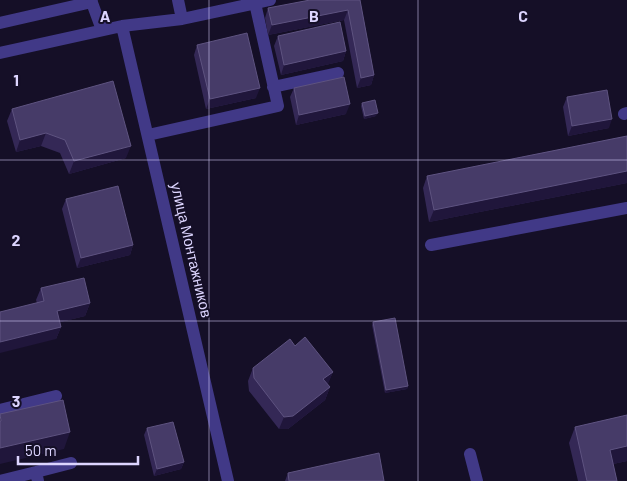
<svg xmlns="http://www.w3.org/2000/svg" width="627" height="481" viewBox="0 0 627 481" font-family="Barlow,sans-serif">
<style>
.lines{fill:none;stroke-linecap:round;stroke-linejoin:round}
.minor{stroke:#413987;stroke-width:12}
.wall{fill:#342856}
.shaded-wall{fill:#20163b}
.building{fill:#463b68;stroke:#5e5380}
.grid{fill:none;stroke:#ddd5ff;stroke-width:1;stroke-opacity:0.55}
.labels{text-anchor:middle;stroke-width:4;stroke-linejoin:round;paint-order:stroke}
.street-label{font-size:15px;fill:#ddd5ff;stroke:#150f27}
.grid-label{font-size:16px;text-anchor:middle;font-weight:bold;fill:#ddd5ff;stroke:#150f27;stroke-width:4;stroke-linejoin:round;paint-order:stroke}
</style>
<rect width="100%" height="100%" fill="#150f27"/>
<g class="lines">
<!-- minor -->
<path class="minor" d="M91 0 102 30
M178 0 182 19
M0 23 92 2
M122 26 228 481
M0 53 122 26 182 19 270 0
M273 87 338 73
M624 114 627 113
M148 135 278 106 255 3
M431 245 627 208
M0 410 56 396
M470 454 477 481
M36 472 71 463
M0 481 36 472 38 481"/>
</g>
<!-- wall -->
<path class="wall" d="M360 0 374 75 371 85 357 88 344 20 268 35 265 18 268 8Z
M278 36 346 51 343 61 281 75 274 46Z
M197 45 256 98 206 109 194 55Z
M294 88 346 114 296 125 290 97Z
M567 97 609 128 568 136 563 107Z
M362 103 376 116 364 119 361 106Z
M12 109 126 158 69 174 60 153 41 146 16 152 7 121Z
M627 136V183L429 222 423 188 427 176Z
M66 199 133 245 130 255 77 268 62 209Z
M41 288 90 303 85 316 60 322 61 327 56 339 37 303 36 300Z
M373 322 408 386 407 389 385 393 372 325Z
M295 346 333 372 327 385 330 387 325 400 288 429H279L249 391 248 381 253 368Z
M627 415V461L613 464 617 481H578L569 443 575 427Z
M147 428 184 462 181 469 154 476 144 435Z
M288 473 384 481H285Z"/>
<!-- shaded-wall -->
<path class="shaded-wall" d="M348 10 344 20 268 35 272 25Z
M346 51 343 61 281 75 284 65Z
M374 75 371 85 357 88 361 78Z
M260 88 256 98 206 109 210 99Z
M350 104 346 114 296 125 299 115Z
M378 113 376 116 364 119 365 116Z
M612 119 609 128 568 136 572 126Z
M46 133 41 146 16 152 20 140Z
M131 146 126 158 69 174 74 161Z
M627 171V183L429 222 434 210Z
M133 245 130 255 77 268 81 258Z
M90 303 85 316 53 324 57 311Z
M61 327 56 339 0 353V342Z
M333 372 328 384 319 392 323 379Z
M408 386 407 389 385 393 386 390Z
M330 387 325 400 288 429H279L284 417Z
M70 432 64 449 0 464V448Z
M627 446V461L604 466 610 450Z
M184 462 181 469 154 476 157 469Z"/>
<!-- building -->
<path class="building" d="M310 0H360L374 75 361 78 348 10 272 25 268 8Z
M340 22 346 51 284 65 278 36Z
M247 33 260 88 210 99 197 45Z
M344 77 350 104 299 115 294 88Z
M113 81 131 146 74 161 65 140 46 133 20 140 12 109Z
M607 90 612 119 572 126 567 97Z
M375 100 378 113 365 116 362 103Z
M627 136V171L434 210 427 176Z
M118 186 133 245 81 258 66 199Z
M84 278 90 303 57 311 61 327 0 342V312L44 301 41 288Z
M395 318 408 386 386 390 373 322Z
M305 337 333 372 323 379 330 387 293 416 284 417 254 378 253 368 290 339 295 346Z
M63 400 70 432 0 448V421H1L0 414Z
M627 415V446L610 450 617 481H587L575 427Z
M173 422 184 462 157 469 147 428Z
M379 453 384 481H289L288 473Z"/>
<!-- grid -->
<path class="grid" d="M209 0V481M418 0V481M0 160H627M0 321H627"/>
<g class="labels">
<!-- street labels -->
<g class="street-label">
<text transform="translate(191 250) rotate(77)" y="5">улица Монтажников</text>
</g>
</g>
<g class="grid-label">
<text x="105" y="22">A</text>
<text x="314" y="22">B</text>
<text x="523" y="22">C</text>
<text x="16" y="86">1</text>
<text x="16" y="246">2</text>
<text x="16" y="407">3</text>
</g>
<!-- scale -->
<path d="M18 456v8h120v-8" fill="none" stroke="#ddd5ff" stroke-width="2.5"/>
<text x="25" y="456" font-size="15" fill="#ddd5ff" stroke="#150f27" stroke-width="4" paint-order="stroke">50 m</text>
</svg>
